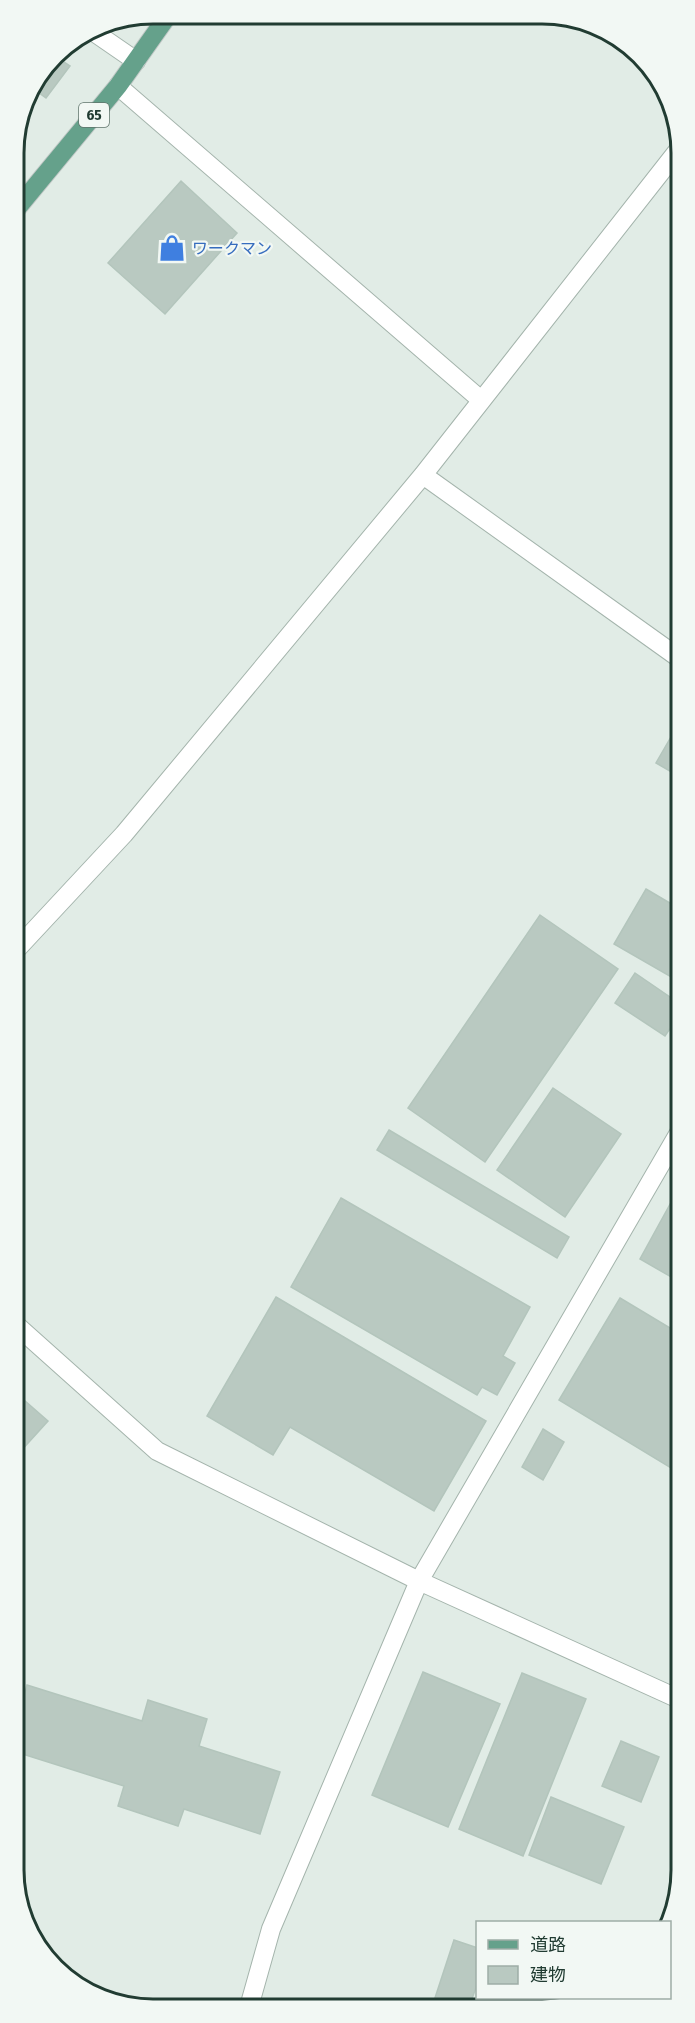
<svg xmlns="http://www.w3.org/2000/svg" width="695" height="2023" viewBox="0 0 695 2023" font-family="'Fira Sans Condensed','Noto Sans JP',sans-serif">
<style>
.building{fill:#b9c9c1;stroke:#b3c5bc;stroke-width:1.5}
.lines{fill:none;stroke-linecap:round;stroke-linejoin:round}
.minor-casing{stroke:#a4b4ac;stroke-width:20}
.major-casing{stroke:#c1c8c6;stroke-width:20}
.minor{stroke:#fff;stroke-width:18}
.major{stroke:#65a18b;stroke-width:18}
.labels{text-anchor:middle;stroke-width:4.5;stroke-linejoin:round;paint-order:stroke}
.shield{fill:#f2f8f4;stroke:#60746c;stroke-width:1.5}
.shield-label{font-size:15px;font-weight:bold;fill:#213c32}
.shop-label{font-size:16px;fill:#366cbe;stroke:#f2f8f4;text-anchor:start}
.rim{fill:none;stroke:#213c32;stroke-width:3}
</style>
<rect width="100%" height="100%" fill="#e1ece6"/>
<!-- building -->
<path class="building" d="M55 56 70 66 46 98 31 87Z
M181 181 237 233 165 314 108 263Z
M675 730 680 733V777L656 763Z
M646 889 680 909V982L614 944Z
M540 915 618 969 485 1162 408 1108Z
M635 973 680 1004V1014L665 1036 615 1003Z
M553 1088 621 1134 565 1217 497 1170Z
M389 1130 569 1237 557 1258 377 1150Z
M680 1186V1282L640 1259Z
M341 1198 530 1307 503 1356 515 1363 497 1395 482 1387 477 1395 291 1287Z
M276 1297 486 1421 434 1511 290 1427 273 1455 207 1416Z
M620 1298 680 1334 681 1474 559 1400Z
M16 1393 48 1421 20 1452 16 1448Z
M543 1429 564 1442 543 1480 522 1467Z
M423 1672 500 1704 448 1827 372 1795Z
M522 1673 586 1699 523 1856 459 1829Z
M27 1685 142 1721 148 1700 207 1719 199 1746 280 1772 260 1834 184 1809 178 1826 118 1806 124 1786 16 1752V1734L19 1725 16 1724V1699L23 1700Z
M621 1741 659 1757 641 1802 602 1786Z
M551 1797 624 1827 601 1884 529 1855Z
M454 1940 478 1948V1982L469 2007H432Z"/>
<g class="lines">
<defs>
<path id="minor" d="M91 30 136 61
M118 86 481 400
M423 475 679 658
M15 951 124 834 423 475 679 149
M15 1324 157 1451 419 1581 681 1700
M249 2007 271 1929 419 1581 680 1131"/>
<path id="major" d="M14 212 118 86 169 14"/>
</defs>
<!-- minor casing -->
<use href="#minor" class="minor-casing"/>
<!-- major casing -->
<use href="#major" class="major-casing"/>
<!-- minor -->
<use href="#minor" class="minor"/>
<!-- major -->
<use href="#major" class="major"/>
</g>
<!-- icons -->
<defs>
<symbol id="shop-bare" viewBox="-9 -9 18 18"><path d="M-5-2.5h2.3a2.7 3.5 0 0 1 5.4 0H5L5.5 6h-11ZM-1.5-2.5h3a1.5 2.3 0 0 0-3 0Z" fill="#3f7fe0" stroke="#f2f8f4" stroke-width="2.5" paint-order="stroke"/></symbol>
</defs>
<g fill-rule="evenodd">
<use href="#shop-bare" x="153" y="229" width="38" height="38"/>
</g>
<g class="labels">
<!-- shield labels -->
<rect class="shield" x="79" y="103" width="30" height="24" rx="4.5"/>
<g class="shield-label">
<text x="94" y="120">65</text>
</g>
<!-- shop labels -->
<g class="shop-label">
<text x="192" y="254">ワークマン</text>
</g>
</g>
<!-- crop -->
<path d="M0 0H695V2023H0ZM153 24H542A129 129 0 0 1 671 153V1870A129 129 0 0 1 542 1999H153A129 129 0 0 1 24 1870V153A129 129 0 0 1 153 24Z" fill="#f2f8f4" fill-rule="evenodd"/>
<path class="rim" d="M153 24H542A129 129 0 0 1 671 153V1870A129 129 0 0 1 542 1999H153A129 129 0 0 1 24 1870V153A129 129 0 0 1 153 24Z"/>
<!-- legend -->
<rect x="476" y="1921" width="195" height="78" fill="#f2f8f4" stroke="#9eada6" stroke-width="1.5"/>
<rect x="488" y="1940" width="30" height="9" fill="#65a18b" stroke="#9eada6" stroke-width="1.5"/>
<text x="530" y="1951" font-size="18" fill="#213c32">道路</text>
<rect x="488" y="1966" width="30" height="18" fill="#b9c9c1" stroke="#9eada6" stroke-width="1.5"/>
<text x="530" y="1981" font-size="18" fill="#213c32">建物</text>
</svg>
